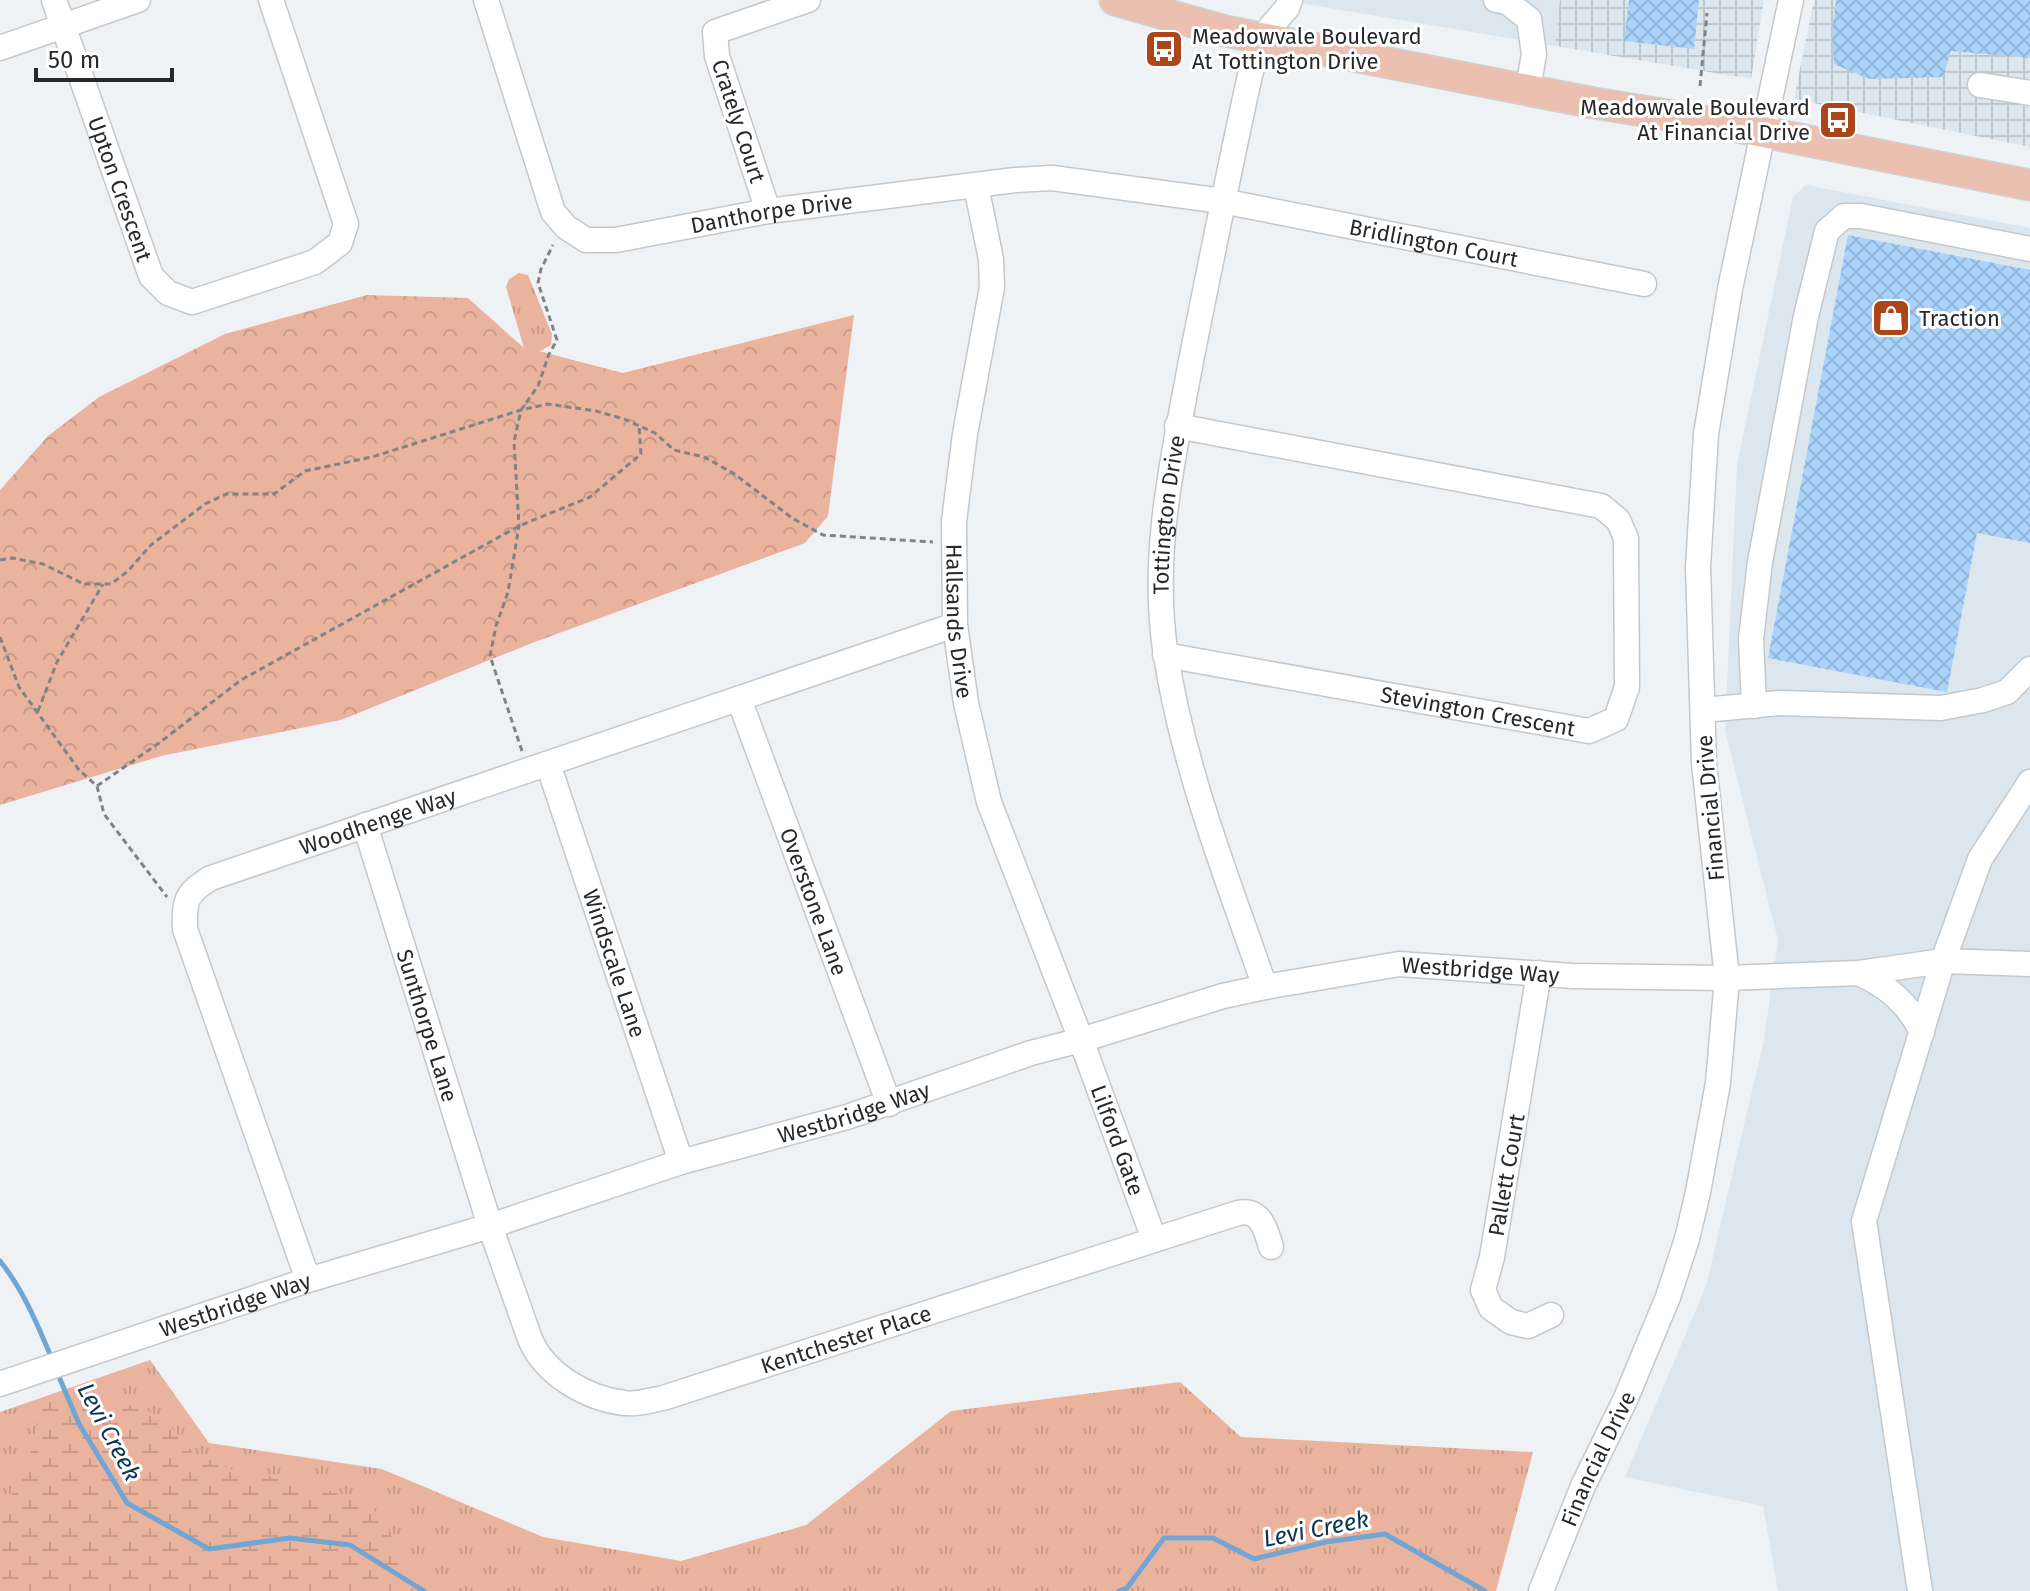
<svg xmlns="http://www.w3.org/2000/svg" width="2030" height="1591" viewBox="0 0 2030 1591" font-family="'Fira Sans',sans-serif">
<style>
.built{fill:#dce6ef}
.industrial{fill:url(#industrial-grid)}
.grass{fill:url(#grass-tufts)}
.forest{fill:url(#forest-crowns)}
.wetland{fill:url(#wetland-marsh)}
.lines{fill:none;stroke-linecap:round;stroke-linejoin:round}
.stream{stroke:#71a5d4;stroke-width:5}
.building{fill:url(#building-cross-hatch)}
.minor-casing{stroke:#c5c8cb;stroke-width:27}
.major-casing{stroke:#cfd0d0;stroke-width:33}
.path{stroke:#818386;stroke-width:3;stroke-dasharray:6 4;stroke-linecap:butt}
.minor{stroke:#fff;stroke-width:24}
.major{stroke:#ecc0b0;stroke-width:30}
.labels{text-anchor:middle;stroke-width:6;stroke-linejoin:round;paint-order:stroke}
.poi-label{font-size:22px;fill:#27282a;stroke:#fff;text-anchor:start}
.street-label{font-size:22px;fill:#27282a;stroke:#fff}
.water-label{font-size:24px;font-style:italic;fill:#0d3555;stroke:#fff}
</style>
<defs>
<pattern id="industrial-grid" width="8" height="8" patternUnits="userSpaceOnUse" patternTransform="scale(2)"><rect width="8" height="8" fill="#dce6ef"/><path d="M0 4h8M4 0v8" fill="none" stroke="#bdc5cd"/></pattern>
<pattern id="grass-tufts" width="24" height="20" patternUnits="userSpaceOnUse" patternTransform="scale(2)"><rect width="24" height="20" fill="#eab39e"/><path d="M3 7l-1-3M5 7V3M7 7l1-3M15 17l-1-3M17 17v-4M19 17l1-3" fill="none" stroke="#c99a88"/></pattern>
<pattern id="forest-crowns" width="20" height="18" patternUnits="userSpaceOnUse" patternTransform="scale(2)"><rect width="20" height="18" fill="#eab39e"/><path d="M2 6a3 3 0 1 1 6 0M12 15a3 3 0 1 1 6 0" fill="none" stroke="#c99a88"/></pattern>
<pattern id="wetland-marsh" width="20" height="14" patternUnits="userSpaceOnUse" patternTransform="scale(2)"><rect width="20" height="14" fill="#eab39e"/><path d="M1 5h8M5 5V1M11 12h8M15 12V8" fill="none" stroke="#c99a88"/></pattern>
<pattern id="building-cross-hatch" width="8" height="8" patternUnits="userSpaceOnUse" patternTransform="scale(2)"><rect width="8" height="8" fill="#aad4fc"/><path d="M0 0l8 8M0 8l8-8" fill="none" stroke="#92b6d8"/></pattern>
</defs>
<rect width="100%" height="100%" fill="#eff2f5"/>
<!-- built -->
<path class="built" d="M1282 0H1560L1555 46Z
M1806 185 2030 228V1591H1778L1763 1506 1625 1477 1706 1286 1764 1040 1778 940 1725 730 1737 465 1793 197Z"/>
<!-- industrial -->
<path class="industrial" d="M1560 0H1764L1751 79 1555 46Z
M1814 0H2030V147L1794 99Z"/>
<!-- grass -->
<path class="grass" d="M519 273 528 275 552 334 551 345 537 353 524 348 506 287 509 279Z
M150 1360 209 1443 382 1469 543 1537 681 1561 806 1525 951 1411 1180 1382 1241 1437 1533 1452 1496 1591H0V1412Z"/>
<!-- forest -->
<path class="forest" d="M367 295 468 298 523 347 623 373 854 315 828 516 805 543 532 643 341 720 161 756 0 805V490L48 436 99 397 225 334Z"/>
<!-- wetland -->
<path class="wetland" d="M95 1395 148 1411 176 1432 193 1453 243 1474 292 1478 368 1504 387 1523 403 1574 399 1591H0V1514L27 1469 39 1413 49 1400Z"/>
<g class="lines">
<!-- stream -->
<path class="stream" d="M0 1261C24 1291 37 1324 52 1359
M57 1372 79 1424 127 1503 209 1549 290 1538 350 1545 424 1591
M1119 1591 1127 1588 1164 1538H1213L1254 1559 1326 1542 1385 1534 1485 1591"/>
</g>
<!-- building -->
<path class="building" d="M1629 0H1699L1694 49 1624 41Z
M1836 0H2030V58L1951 51 1943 77 1869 79 1834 64 1832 31Z
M1848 235 2030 270V543L1977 533 1947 692 1768 658Z"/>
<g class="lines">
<defs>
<g id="minor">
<path id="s1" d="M54 0 151 276 168 293 192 302 315 262 340 243 346 224 271 0"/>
<path id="s2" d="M486 0 553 212 566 227 586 240H616L768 211 1015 180 1052 178 1222 201 1644 284"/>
<path d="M1496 0 1507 2 1529 19 1534 54 1528 89"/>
<path d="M0 48 138 0"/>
<path d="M1980 85 2030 93"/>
<path id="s3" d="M976 186 991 259 992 287 965 434 954 521 955 625 966 703 989 802 1081 1040 1154 1239"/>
<path d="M768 211 717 56 715 32 808 0"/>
<path id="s4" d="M1165 655 1589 731 1616 719 1627 687 1626 538 1618 520 1601 506 1177 426"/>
<path id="s5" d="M739 699 889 1104"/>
<path d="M1754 706 1751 639 1760 562 1806 316 1827 231 1844 216H1861L2030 249"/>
<path d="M1703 710 1780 703 1941 708 1983 700 2007 692 2030 669"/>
<path id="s6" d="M548 764 681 1162"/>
<path d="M2030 782 1980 859 1943 961 2030 964"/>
<path id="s7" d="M365 825 490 1226 530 1339C545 1375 588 1399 625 1403 638 1405 651 1400 663 1398L1238 1213C1260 1208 1266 1229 1271 1247"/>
<path d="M1539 973 1492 1257 1483 1290 1491 1308 1511 1322 1528 1326 1551 1315"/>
<path d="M1859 973C1887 986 1908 1003 1922 1032"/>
<path id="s8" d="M1265 987C1227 878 1184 770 1166 656 1150 555 1173 459 1191 361 1210 266 1229 170 1250 75L1261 38 1287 8 1290 0"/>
<path id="s9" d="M308 1280 185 929C184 900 186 893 211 878L955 625"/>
<path id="s10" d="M0 1384 308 1280 490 1226 681 1162 847 1117 1031 1053 1081 1040 1223 996 1265 987 1399 964 1573 976 1727 978 1859 973 1943 961 1864 1221 1920 1591"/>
<path id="s11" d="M1541 1591 1583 1486 1626 1398 1668 1297 1687 1239 1698 1192 1718 1083 1727 978 1704 763 1698 567 1706 434 1730 289 1791 0"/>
</g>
<path id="major" d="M1115 0 1225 31 1594 103 1728 125 2030 185"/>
</defs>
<!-- minor casing -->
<use href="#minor" class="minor-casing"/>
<!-- major casing -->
<use href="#major" class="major-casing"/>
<!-- path -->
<path class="path" d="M1700 86 1707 13
M0 560 12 558 43 564 84 584H111L128 571 151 545 205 504 226 494H274L305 471 372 457 521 410 548 404 596 411 624 419 655 433 674 450 704 457 733 473 792 518 823 535 933 542
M0 637 19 687 79 770 97 786 104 814 167 897
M38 711 57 662 103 584
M522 751 490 656 496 626 508 592 519 526 514 442 521 410 538 386 549 354 557 340 538 283 541 269 553 245
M97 786 159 743 241 680 519 526 590 497 641 454 639 426"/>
<!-- minor -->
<use href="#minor" class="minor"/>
<!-- major -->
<use href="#major" class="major"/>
</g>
<!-- icons -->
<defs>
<symbol id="bus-square" viewBox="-11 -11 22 22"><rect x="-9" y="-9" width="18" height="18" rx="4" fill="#ab451a" stroke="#fff"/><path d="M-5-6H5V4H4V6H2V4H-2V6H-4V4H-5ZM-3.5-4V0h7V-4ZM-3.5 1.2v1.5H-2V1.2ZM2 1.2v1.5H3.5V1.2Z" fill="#fff"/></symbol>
<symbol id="shop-square" viewBox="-11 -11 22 22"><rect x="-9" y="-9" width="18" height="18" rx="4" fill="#ab451a" stroke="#fff"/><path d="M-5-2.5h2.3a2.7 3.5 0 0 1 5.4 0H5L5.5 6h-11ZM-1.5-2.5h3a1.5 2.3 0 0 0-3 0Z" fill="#fff"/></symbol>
</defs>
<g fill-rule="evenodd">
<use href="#bus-square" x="1142" y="27" width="44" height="44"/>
<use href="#bus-square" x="1816" y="98" width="44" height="44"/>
<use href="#shop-square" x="1869" y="296" width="44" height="44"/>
</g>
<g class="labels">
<!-- poi labels -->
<g class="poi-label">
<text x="1192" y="44">Meadowvale Boulevard<tspan x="1192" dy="25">At Tottington Drive</tspan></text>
<text x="1810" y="115" text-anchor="end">Meadowvale Boulevard<tspan x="1810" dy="25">At Financial Drive</tspan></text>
<text x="1919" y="326">Traction</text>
</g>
<!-- street labels -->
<g class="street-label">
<text transform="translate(739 121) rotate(72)" y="8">Crately Court</text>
<text dy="8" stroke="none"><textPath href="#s1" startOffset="200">Upton Crescent</textPath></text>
<text dy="8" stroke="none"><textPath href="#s2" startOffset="454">Danthorpe Drive</textPath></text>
<text dy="8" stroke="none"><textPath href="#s2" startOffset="1124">Bridlington Court</textPath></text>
<text dy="8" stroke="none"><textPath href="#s8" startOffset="488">Tottington Drive</textPath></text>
<text dy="8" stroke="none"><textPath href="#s3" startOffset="440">Hallsands Drive</textPath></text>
<text dy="8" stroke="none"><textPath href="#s4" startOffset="318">Stevington Crescent</textPath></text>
<text transform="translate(1710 808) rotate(-95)" y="8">Financial Drive</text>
<text dy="8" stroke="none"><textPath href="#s9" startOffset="610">Woodhenge Way</textPath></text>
<text dy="8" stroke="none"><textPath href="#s5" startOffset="216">Overstone Lane</textPath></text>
<text dy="8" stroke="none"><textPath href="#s6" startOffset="210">Windscale Lane</textPath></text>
<text dy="8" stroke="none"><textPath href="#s10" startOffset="1544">Westbridge Way</textPath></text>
<text dy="8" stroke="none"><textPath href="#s7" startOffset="210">Sunthorpe Lane</textPath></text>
<text dy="8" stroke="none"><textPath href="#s10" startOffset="896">Westbridge Way</textPath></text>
<text dy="8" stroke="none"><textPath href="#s3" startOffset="986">Lilford Gate</textPath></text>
<text transform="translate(1506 1175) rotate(-80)" y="8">Pallett Court</text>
<text dy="8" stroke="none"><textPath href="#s10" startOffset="248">Westbridge Way</textPath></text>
<text dy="8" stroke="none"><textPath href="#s7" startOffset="890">Kentchester Place</textPath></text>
<text dy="8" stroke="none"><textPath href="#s11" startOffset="144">Financial Drive</textPath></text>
</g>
<!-- water labels -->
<g class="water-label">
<text transform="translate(109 1432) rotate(62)" y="8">Levi Creek</text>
<text transform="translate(1316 1529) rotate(-11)" y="8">Levi Creek</text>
</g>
</g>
<!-- scale -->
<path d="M36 68v12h136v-12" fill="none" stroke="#27282a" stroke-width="4"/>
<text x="48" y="68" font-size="24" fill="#27282a" stroke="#ffffff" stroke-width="6" paint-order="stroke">50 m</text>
</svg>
